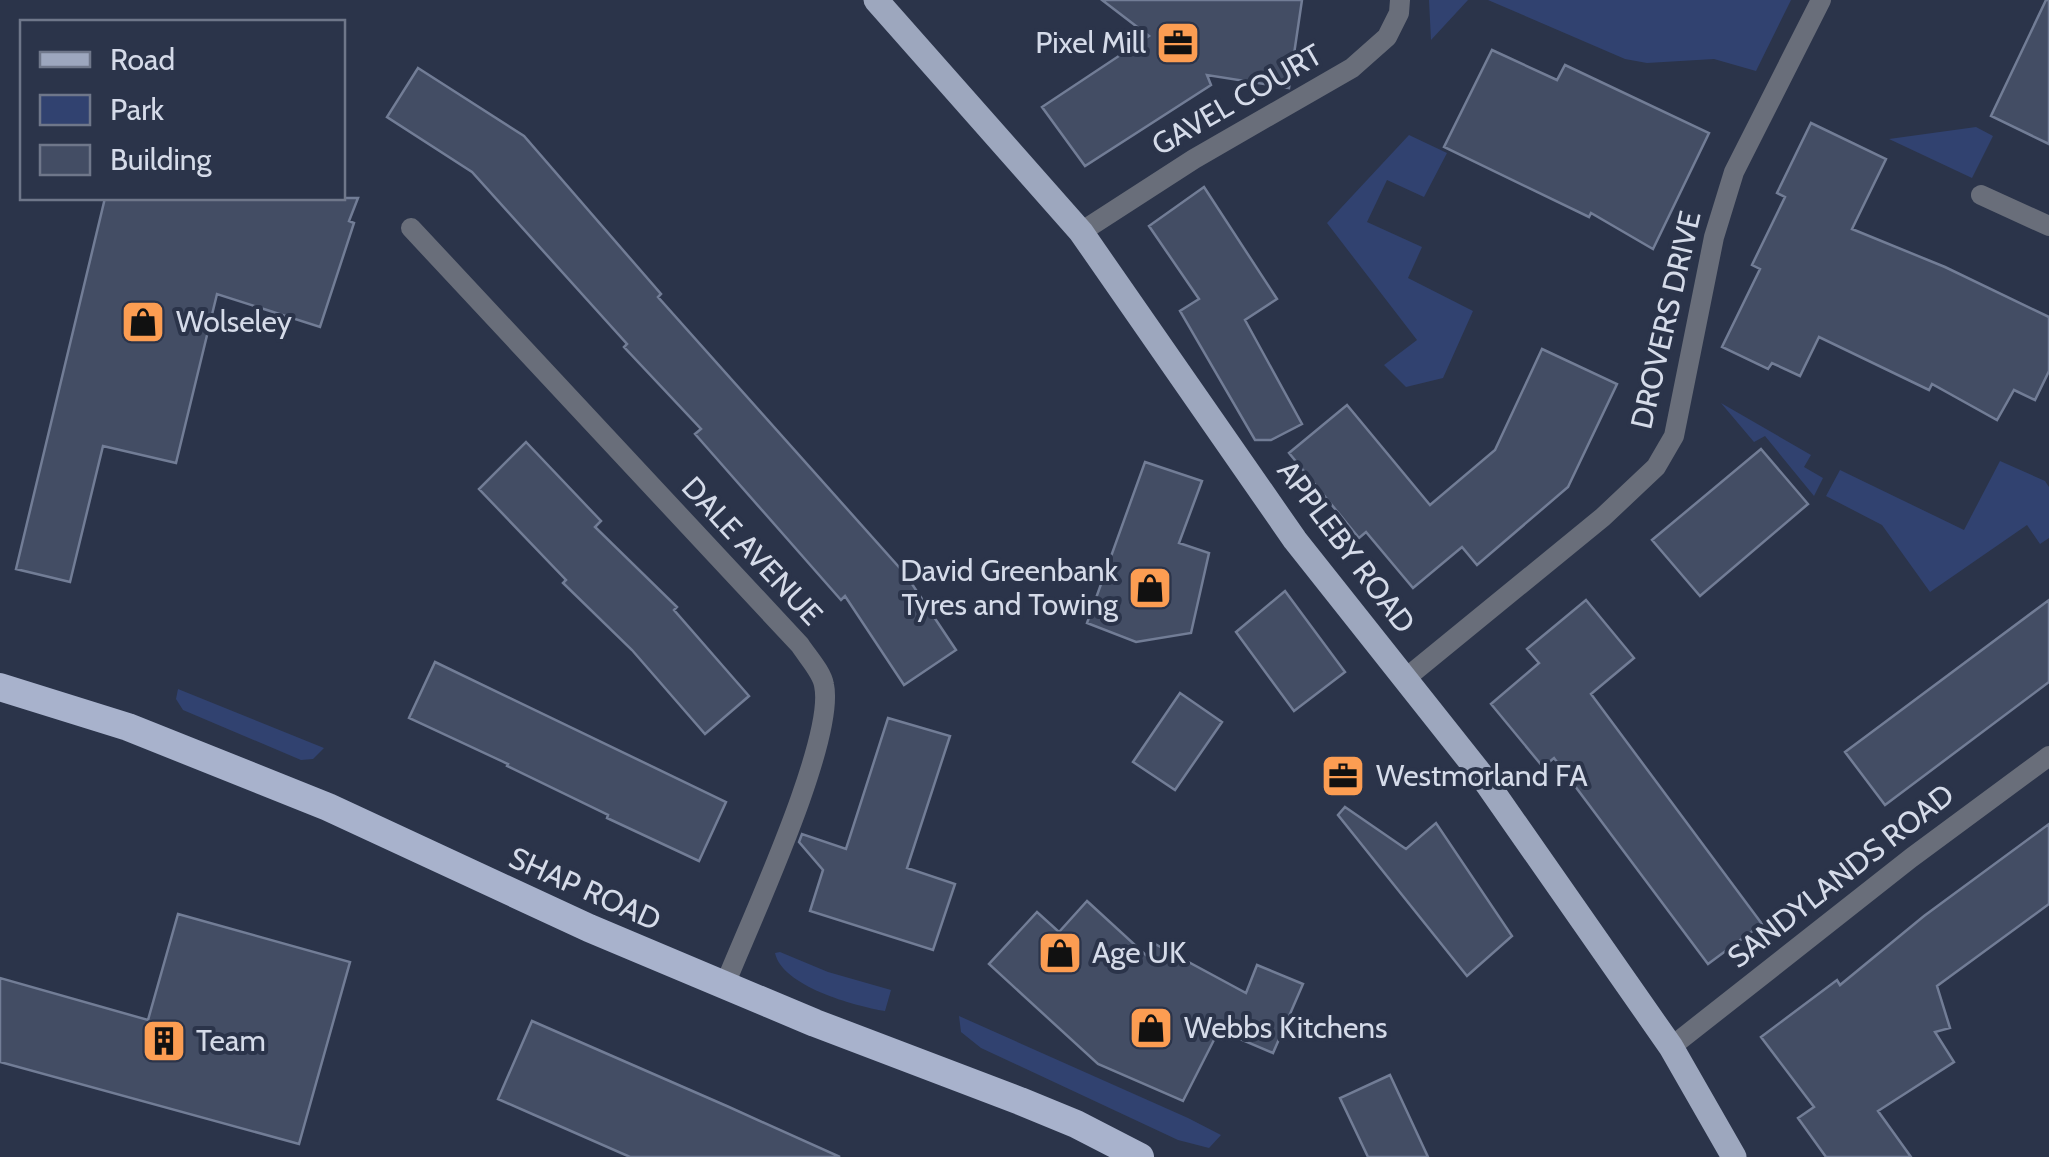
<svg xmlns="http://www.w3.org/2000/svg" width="2049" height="1157" viewBox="0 0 2049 1157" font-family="Cabin,sans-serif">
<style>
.green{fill:#314270}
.building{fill:#434d64;stroke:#727d96;stroke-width:2.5}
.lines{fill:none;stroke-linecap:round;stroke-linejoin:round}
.minor{stroke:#696e7a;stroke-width:20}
.tertiary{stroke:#696e7a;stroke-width:20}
.primary{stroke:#9da7be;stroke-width:25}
.trunk{stroke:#a8b2cc;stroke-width:28}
.labels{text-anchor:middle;stroke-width:8;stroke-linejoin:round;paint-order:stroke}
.poi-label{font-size:30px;fill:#d5dbe9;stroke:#2b344a;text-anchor:start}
.street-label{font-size:30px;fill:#d5dbe9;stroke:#2b344a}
</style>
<rect width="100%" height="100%" fill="#2b344a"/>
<!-- green -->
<path class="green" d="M1429 0H1468L1431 40Z
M1488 0H1791L1756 71 1714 59 1647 63 1625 59Z
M1976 127 1993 136 1972 178 1889 139Z
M1409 135 1447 153 1424 197 1387 180 1367 222 1422 247 1408 278 1473 311 1443 378 1406 387 1384 365 1417 340 1327 223Z
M1721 403 1811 455 1804 467 1823 478 1814 496 1765 436 1754 442Z
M2000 461 2045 481 2049 487V538L2040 544 2027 525 1930 592 1882 525 1826 496 1840 470 1964 530Z
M178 689 324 748 313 759 301 760 183 710 176 699Z
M780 952 828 972 891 990 885 1011C854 1006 782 986 775 953Z
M959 1016 1188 1118 1221 1135 1209 1148 1178 1140 981 1048 961 1032Z"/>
<!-- building -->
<path class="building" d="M1102 0H1302L1289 88 1207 75 1211 85 1085 166 1042 107 1149 36Z
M2046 0H2049V144L1991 116Z
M1492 50 1557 80 1565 65 1709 133 1653 249 1591 213 1589 217 1444 147Z
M418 68 524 136 661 294 658 297 906 575 956 650 904 685 845 596 841 600 695 434 701 429 624 347 627 344 472 172 387 117Z
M1811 123 1886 159 1852 229 1945 267 2049 317V371L2035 400 2014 390 1997 420 1932 384 1929 390 1819 337 1800 376 1772 363 1768 369 1722 347 1760 269 1752 265 1785 197 1777 193Z
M1204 187 1277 299 1245 320 1302 424 1271 440H1255L1180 311 1199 299 1149 226Z
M105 198H358L349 221 354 223 320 327 217 294 176 463 103 446 70 582 16 569Z
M1542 349 1617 384 1568 487 1477 565 1462 547 1413 588 1366 532 1359 538 1289 453 1347 405 1430 505 1495 450Z
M526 442 601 521 595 527 677 607 674 610 749 696 705 734 632 650 563 583 566 580 479 489Z
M1761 449 1808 504 1700 596 1652 540Z
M1145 462 1202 481 1179 543 1209 553 1191 633 1136 642 1087 623Z
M1285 591 1345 672 1294 711 1236 632Z
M1586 600 1634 658 1591 694 1762 924 1708 964 1554 758 1543 767 1491 704 1539 663 1527 649Z
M2049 600V682L1885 805 1845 752Z
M435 662 726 802 699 861 607 818 608 815 507 766 508 764 409 718Z
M1180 693 1222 722 1175 790 1133 762Z
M888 718 950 736 907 868 955 884 933 950 810 911 823 870 799 842 802 834 846 849Z
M1345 807 1406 849 1436 823 1512 936 1467 976 1338 815Z
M2049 824V904L1937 986 1950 1028 1935 1032 1954 1062 1878 1111 1911 1157H1826L1798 1118 1814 1107 1761 1037 1837 980 1840 985 1924 916Z
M1087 901 1149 958 1155 944 1246 993 1257 965 1303 984 1273 1053 1219 1030 1183 1101 1098 1064 989 964 1037 912 1059 932Z
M178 914 350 962 299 1144 0 1062V978L148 1020Z
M532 1021 729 1107 840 1157H630L539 1117 498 1099Z
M1390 1075 1428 1157H1368L1340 1098Z"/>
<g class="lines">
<!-- minor -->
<path class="minor" d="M1981 195 2049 226
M411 228 800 645C807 656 822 672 824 685 836 740 748 926 724 987
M1081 232 1194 159 1352 68 1387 37 1399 13 1400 0
M1406 678 1603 517 1656 467 1674 436 1714 237 1734 172 1821 0"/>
<!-- tertiary -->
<path class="tertiary" d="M1671 1047 1911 858 2049 756"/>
<!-- primary -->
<path class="primary" d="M876 0 1081 232 1295 540 1479 772 1671 1047 1734 1157"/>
<!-- trunk -->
<path class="trunk" d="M0 687 128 727 328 807 589 928 815 1023 1020 1101 1076 1124 1140 1157"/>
</g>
<!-- icons -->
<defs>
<symbol id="office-square" viewBox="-11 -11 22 22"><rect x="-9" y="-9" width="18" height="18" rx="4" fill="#fc9d52" stroke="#2b344a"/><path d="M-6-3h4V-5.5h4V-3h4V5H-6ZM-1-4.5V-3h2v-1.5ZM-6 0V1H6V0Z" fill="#111"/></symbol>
<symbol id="shop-square" viewBox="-11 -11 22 22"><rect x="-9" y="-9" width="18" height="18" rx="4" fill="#fc9d52" stroke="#2b344a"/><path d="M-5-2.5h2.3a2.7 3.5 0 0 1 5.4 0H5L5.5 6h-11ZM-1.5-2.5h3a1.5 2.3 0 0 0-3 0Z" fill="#111"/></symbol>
<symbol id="building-square" viewBox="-11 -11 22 22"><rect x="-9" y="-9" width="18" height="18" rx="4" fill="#fc9d52" stroke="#2b344a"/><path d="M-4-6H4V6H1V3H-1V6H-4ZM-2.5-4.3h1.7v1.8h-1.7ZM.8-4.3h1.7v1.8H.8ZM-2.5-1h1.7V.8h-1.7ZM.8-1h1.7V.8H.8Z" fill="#111"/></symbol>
</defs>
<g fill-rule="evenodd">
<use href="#office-square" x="1153" y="18" width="50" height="50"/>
<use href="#shop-square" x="118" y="297" width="50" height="50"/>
<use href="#shop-square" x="1125" y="563" width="50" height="50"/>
<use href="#office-square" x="1318" y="751" width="50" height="50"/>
<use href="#shop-square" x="1035" y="928" width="50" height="50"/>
<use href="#shop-square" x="1126" y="1003" width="50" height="50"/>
<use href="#building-square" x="139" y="1016" width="50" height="50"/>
</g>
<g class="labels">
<!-- poi labels -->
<g class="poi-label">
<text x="1146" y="53" text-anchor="end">Pixel Mill</text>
<text x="176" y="332">Wolseley</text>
<text x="1118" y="581" text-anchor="end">David Greenbank<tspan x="1118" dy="34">Tyres and Towing</tspan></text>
<text x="1376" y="786">Westmorland FA</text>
<text x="1092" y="963">Age UK</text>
<text x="1184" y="1038">Webbs Kitchens</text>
<text x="196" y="1051">Team</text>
</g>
<!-- street labels -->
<g class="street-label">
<text transform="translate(1237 100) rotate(-30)" y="10">GAVEL COURT</text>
<text transform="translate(1666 320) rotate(-77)" y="10">DROVERS DRIVE</text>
<text transform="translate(1346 547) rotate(53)" y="10">APPLEBY ROAD</text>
<text transform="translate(752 551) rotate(47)" y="10">DALE AVENUE</text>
<text transform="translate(1841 876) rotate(-38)" y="10">SANDYLANDS ROAD</text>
<text transform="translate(585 889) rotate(24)" y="10">SHAP ROAD</text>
</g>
</g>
<!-- legend -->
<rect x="20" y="20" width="325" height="180" fill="#2b344a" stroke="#6f778a" stroke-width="2.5"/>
<rect x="40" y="52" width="50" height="15" fill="#9da7be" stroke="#6f778a" stroke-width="2.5"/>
<text x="110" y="70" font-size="30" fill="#d5dbe9">Road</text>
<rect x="40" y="95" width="50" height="30" fill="#314270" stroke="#6f778a" stroke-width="2.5"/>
<text x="110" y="120" font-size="30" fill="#d5dbe9">Park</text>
<rect x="40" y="145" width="50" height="30" fill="#434d64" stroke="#6f778a" stroke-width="2.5"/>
<text x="110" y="170" font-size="30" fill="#d5dbe9">Building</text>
</svg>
